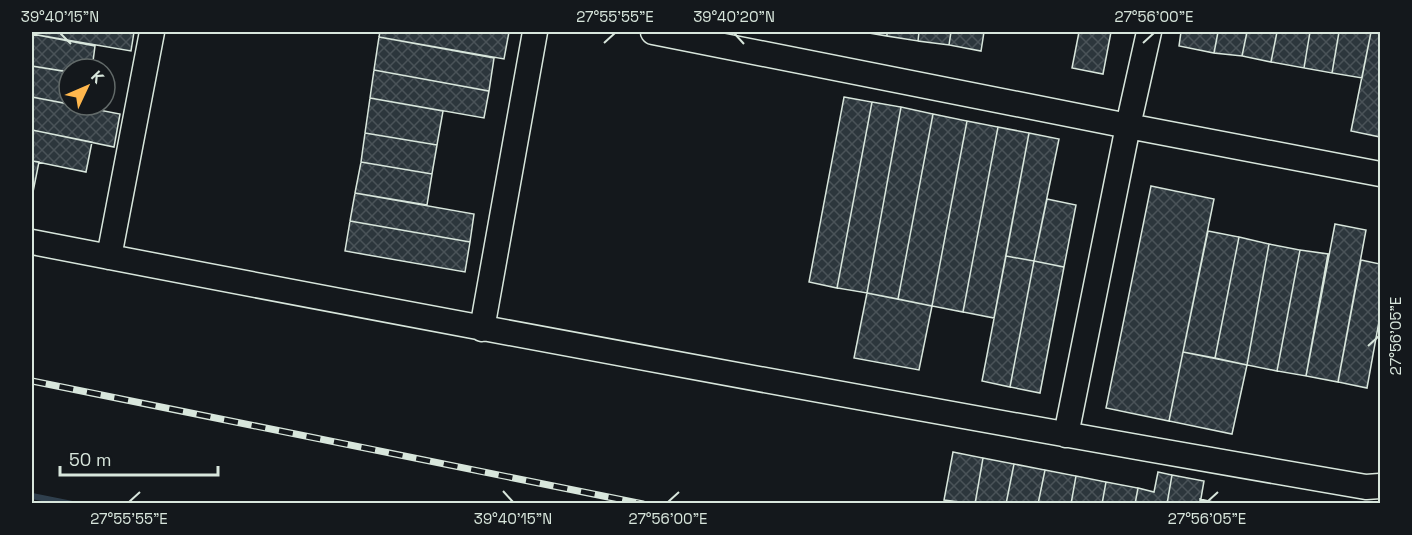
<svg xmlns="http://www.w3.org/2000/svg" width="1412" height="535" viewBox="0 0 1412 535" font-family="'Space Grotesk',sans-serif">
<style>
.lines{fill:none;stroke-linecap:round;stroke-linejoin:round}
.stream{stroke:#2f3f4d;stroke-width:6}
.building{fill:url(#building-cross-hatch);stroke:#d8e6dc;stroke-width:1.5}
.minor-casing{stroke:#d8e6dc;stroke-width:27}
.minor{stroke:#14181c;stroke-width:24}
.rail-casing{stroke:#d8e6dc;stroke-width:7}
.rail{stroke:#14181c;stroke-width:4.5;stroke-dasharray:14;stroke-linecap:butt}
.ticks{fill:none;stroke:#d8e6dc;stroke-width:2}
.neatline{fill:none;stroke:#d8e6dc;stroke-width:2}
.ticks-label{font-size:15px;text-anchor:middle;fill:#d8e6dc}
</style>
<defs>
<pattern id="building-cross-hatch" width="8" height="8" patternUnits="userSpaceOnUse" patternTransform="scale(1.5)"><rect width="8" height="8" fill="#2c363c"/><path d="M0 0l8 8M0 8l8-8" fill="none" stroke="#4a5358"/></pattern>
</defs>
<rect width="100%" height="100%" fill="#14181c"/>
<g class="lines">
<!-- stream -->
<path class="stream" d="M32 496 72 504"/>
</g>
<!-- building -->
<path class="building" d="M32 32H134L131 51 32 34Z
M380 32H509L504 59 379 37Z
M863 32H887V36Z
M887 32H919L918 41 887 36Z
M919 32H951L949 45 918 41Z
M951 32H984L981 51 949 45Z
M1079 32H1111L1103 74 1072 68Z
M1181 32H1218L1214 53 1179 46Z
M1218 32H1247L1242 56 1214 53Z
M1247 32H1277L1271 62 1242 56Z
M1277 32H1310L1304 68 1271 62Z
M1310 32H1339L1332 73 1304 68Z
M1339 32H1371L1362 78 1332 73Z
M1371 32H1380V137L1351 131Z
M32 34 95 46 92 69H69V72L32 66Z
M379 37 494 58 489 91 374 70Z
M32 66 69 72V104L32 97Z
M374 70 489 91 484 118 370 98Z
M32 97 120 114 114 147 32 130Z
M844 97 872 102 837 288 809 282Z
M370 98 443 111 437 145 365 133Z
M872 102 901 107 867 293 837 288Z
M901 107 933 114 898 299 867 293Z
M933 114 967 121 932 306 898 299Z
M967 121 998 127 963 312 932 306Z
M998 127 1029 133 994 318 963 312Z
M32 130 92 142 86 172 32 161Z
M365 133 437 145 432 174 361 162Z
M1029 133 1059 139 1034 261 1006 256Z
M32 161 39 162 33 192H32Z
M361 162 432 174 427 205 355 193Z
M1151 186 1214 199 1169 421 1106 408Z
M355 193 474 214 470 242 350 221Z
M1047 199 1076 205 1064 267 1034 261Z
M350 221 470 242 465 272 345 251Z
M1335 224 1366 230 1338 382 1306 376Z
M1208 231 1239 237 1215 358 1183 352Z
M1239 237 1269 244 1247 365 1215 358Z
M1269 244 1300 250 1277 371 1247 365Z
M1300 250 1328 254 1306 376 1277 371Z
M1006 256 1034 261 1010 387 982 381Z
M1361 260 1380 264V316L1367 388 1338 382Z
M1034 261 1064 267 1040 393 1010 387Z
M867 293 932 306 919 370 854 358Z
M1183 352 1247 365 1232 434 1169 421Z
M953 452 983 458 975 504 944 500Z
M983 458 1014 464 1006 504H975Z
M1014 464 1045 470 1038 504H1006Z
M1045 470 1076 476 1071 504H1038Z
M1158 472 1172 475 1167 504H1135L1138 488 1154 492Z
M1172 475 1204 481 1200 504H1167Z
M1076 476 1106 482 1102 504H1071Z
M1106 482 1138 488 1135 504H1102Z
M1200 499 1222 504H1200Z"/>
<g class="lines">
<defs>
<path id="minor" d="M653 32 1128 126 1380 174
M32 242C476 328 920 410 1366 487L1380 486
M109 257 152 32
M482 329 535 32
M1066 435 1128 126 1149 32"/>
</defs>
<!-- minor casing -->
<use href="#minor" class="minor-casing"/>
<!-- minor -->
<use href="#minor" class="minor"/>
<defs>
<path id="rail" d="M32 381 643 504"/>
</defs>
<!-- rail casing -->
<use href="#rail" class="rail-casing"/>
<!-- rail -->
<use href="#rail" class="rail"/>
</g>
<!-- ticks -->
<path class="ticks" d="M60 33 71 44M734 33 744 44M604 43 615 33M1143 43 1154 33M1368 346 1379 336M503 491 513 502M129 502 140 492M668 502 679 492M1207 502 1218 492"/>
<!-- border -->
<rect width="1412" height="535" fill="none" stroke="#14181c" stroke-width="66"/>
<!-- north arrow -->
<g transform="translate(87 87) rotate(46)"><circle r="28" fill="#14181c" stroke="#626a69" stroke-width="1.5"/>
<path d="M0-4.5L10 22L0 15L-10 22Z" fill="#ffb74d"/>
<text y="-9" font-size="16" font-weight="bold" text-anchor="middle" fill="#d8e6dc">K</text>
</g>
<!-- scale -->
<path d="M60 466v9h158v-9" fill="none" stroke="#d8e6dc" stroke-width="3"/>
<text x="69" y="466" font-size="18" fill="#d8e6dc" stroke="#14181c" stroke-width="4.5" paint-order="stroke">50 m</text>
<rect x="33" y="33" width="1346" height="469" class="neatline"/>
<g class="ticks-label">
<text x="60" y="22">39°40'15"N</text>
<text x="615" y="22">27°55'55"E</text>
<text x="734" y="22">39°40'20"N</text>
<text x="1154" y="22">27°56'00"E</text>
<text transform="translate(1396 336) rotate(-90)" y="5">27°56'05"E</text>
<text x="129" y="524">27°55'55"E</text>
<text x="513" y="524">39°40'15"N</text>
<text x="668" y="524">27°56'00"E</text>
<text x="1207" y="524">27°56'05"E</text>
</g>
</svg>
